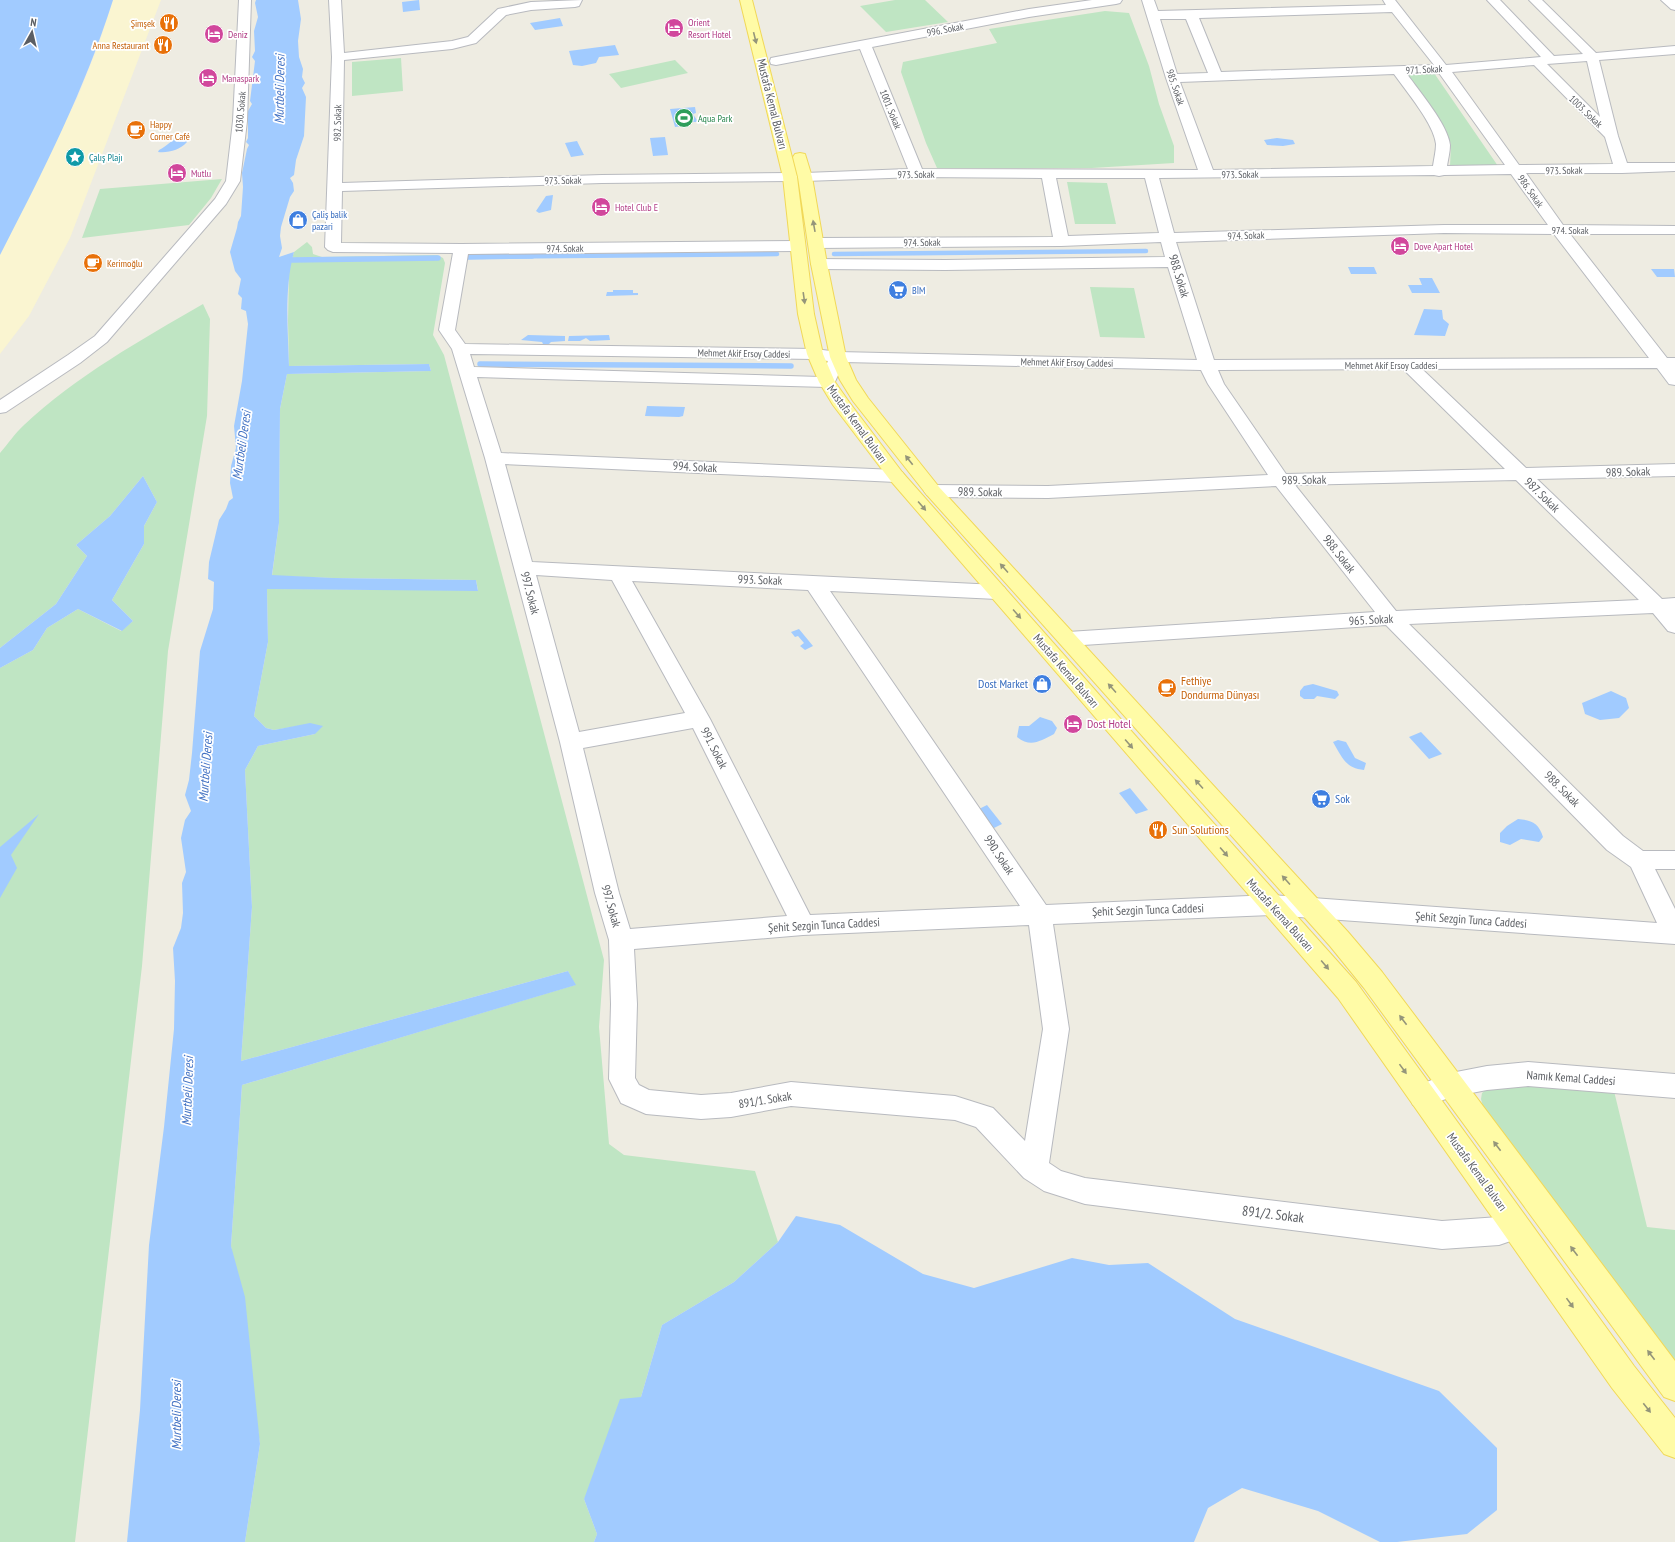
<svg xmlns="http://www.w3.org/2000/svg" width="1675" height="1542" viewBox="0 0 1675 1542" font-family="'PT Sans Narrow',sans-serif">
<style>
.green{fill:#bfe5c3}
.sand{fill:#faf5d1}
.water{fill:#a1cbff}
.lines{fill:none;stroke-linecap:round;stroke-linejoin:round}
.stream-far1{stroke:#a1cbff;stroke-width:4.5}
.stream{stroke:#a1cbff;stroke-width:5.5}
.minor-casing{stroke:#b8babf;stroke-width:2}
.major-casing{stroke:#f1d858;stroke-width:2}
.minor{fill:#fff;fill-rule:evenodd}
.major{fill:#fffba6;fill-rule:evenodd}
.oneway{fill:#94957a}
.labels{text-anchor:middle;stroke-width:3.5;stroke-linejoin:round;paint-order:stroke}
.far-hotel-label{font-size:10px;fill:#b23c85;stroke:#fff;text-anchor:start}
.far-food-label{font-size:10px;fill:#c56008;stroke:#fff;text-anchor:end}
.far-street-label{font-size:10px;fill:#5b5e63;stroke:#fff}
.far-leisure-label{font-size:10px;fill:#27864d;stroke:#fff;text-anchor:start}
.far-culture-label{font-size:10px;fill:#0d838f;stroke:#fff;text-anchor:start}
.far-shop-label{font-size:10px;fill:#366cbe;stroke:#fff;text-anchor:start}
.street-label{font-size:12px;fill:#5b5e63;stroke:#fff}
.food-label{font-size:12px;fill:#c56008;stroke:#fff;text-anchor:start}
.shop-label{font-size:12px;fill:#366cbe;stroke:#fff;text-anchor:end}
.hotel-label{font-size:12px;fill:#b23c85;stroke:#fff;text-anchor:start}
.water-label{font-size:13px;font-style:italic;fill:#4372c3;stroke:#fff}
.near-street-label{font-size:14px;fill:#5b5e63;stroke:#fff}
</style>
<rect width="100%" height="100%" fill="#eeece2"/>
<!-- green -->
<path class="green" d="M895 0H925L948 22 886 32 860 6Z
M1105 11 1129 13 1149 66 1159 104 1174 146V163L1092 168H937L926 143 901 72 903 62 997 43 989 29Z
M401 58 403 91 352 96V62Z
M675 60 688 73 621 88 609 74Z
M1434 73 1498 166H1450L1451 145 1446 130 1407 74Z
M222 179 211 198 189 225 82 238 100 189Z
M1067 182 1107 183 1116 224H1075Z
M307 242 312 247 313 254 322 257 437 255 443 258 445 263 433 335 444 355 604 960 599 1027 609 1144 624 1155 755 1171 778 1242 734 1282 662 1325 641 1397 584 1499 597 1534 594 1542H245L260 1444 231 1246 242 1085 575 985 568 971 241 1061 252 907 245 770 258 746 315 734 310 724 274 730 266 728 254 716 268 642 267 589 478 590 476 580 334 578 272 576 279 523 280 409 287 374 431 371 429 364 289 366 288 321 289 269 294 252Z
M1090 287 1134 288 1145 338 1100 337Z
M203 304 210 319 207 416 168 651 142 966 75 1542H0V668L33 650 47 628 78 609 121 631 133 621 112 600 144 544V526L157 502 143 476 110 516 76 545 87 556 56 604 0 648V453C8 444 15 433 24 425 76 376 141 340 203 304Z
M1549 1084 1614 1091 1647 1227 1675 1230V1360L1483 1107 1481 1099 1482 1093 1489 1087Z"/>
<!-- sand -->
<path class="sand" d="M113 0H161L70 238 29 316 0 354V255L78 96 99 43Z"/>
<!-- water -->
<path class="water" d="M0 0H113C85 89 43 172 0 255Z
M256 0H298L301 19 298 41 299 57 303 69 302 77 305 83 302 88 306 97 304 136 296 160 294 175 290 178 293 183 294 191 290 197 281 227 280 236 282 248 279 257 294 252C284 288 288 329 289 366L429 364 431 371 287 374 280 409 279 523 272 575 334 578 476 580 478 591 267 589 268 642 254 716 266 728 274 730 310 723 323 726 315 734 258 746 245 770 252 907 241 1061 568 971 576 985 242 1085 231 1246 245 1297 260 1444 245 1542H127L140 1410 149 1245 164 1127 174 1029 175 981 173 948 181 928 183 913 182 883 186 872 181 838 185 820 191 811 185 795 189 780 192 753 200 651 213 609 214 582 208 579 209 562 219 520 226 509 229 501 233 498 230 483 231 466 236 448 234 426 242 381 248 324 246 311 241 309 242 298 238 294 241 279 235 271 230 252 237 228 238 222 241 216 243 187 242 173 247 149 249 145 246 142 248 138V111L252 104 250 101 255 61 252 57 255 51 254 31 258 17 255 3Z
M419 0 420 10 403 12 402 2Z
M560 18 563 26 535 30 530 23Z
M615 45 619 55 599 57 596 63 582 66 573 65 569 51Z
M695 107 696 113 693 114 698 122H692L690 125 675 127 670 109Z
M665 137 668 155 653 156 650 138Z
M179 138H184L187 142C180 150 169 153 158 152L159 150C167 146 171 140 179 138Z
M1277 138 1293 140 1295 144 1283 146 1267 145 1264 140Z
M577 141 584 155 571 157 565 143Z
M553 195 551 210 539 213 536 211 546 196Z
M1348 267H1374L1377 274H1351Z
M1651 269H1674L1675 277H1657Z
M1419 278H1432L1440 293H1412L1408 285H1422Z
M613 290H633V293H638V295L606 296 607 292H613Z
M1424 309 1442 310 1443 319 1449 324 1445 336 1414 335Z
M528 335 565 336V341L551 342 549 344H543L542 342 521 340Z
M609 335 610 340 590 341 586 338 580 341H568L569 336Z
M647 406 685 407 683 416 679 417 645 416Z
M143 476 157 502 144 526V544L112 600 133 621 122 631 78 609 47 628 33 650 0 668V648L56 604 87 556 76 545 110 516Z
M799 629 813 646 805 650 800 646 804 643 798 636 795 637 791 632Z
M1313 684 1337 691 1339 695 1335 699 1317 696 1314 699H1304L1300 696V691L1304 686Z
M1611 691 1626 698 1629 708 1619 718 1600 720 1585 714 1582 703Z
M1040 717 1052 721 1057 728 1054 734C1040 741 1031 748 1017 737L1019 726H1029Z
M1421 732 1442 754 1429 759 1409 737Z
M1338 740 1346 742 1355 758 1366 763 1364 770C1345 768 1342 757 1333 742Z
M1130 788 1148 810 1136 814 1119 793Z
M987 805 1002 824 990 830 975 811Z
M39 814 11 855 17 868 0 898V847Z
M1518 819C1531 820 1539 823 1543 837L1539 842 1521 839 1510 845 1500 842V833L1507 826Z
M796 1216 840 1225 923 1274 974 1288 1072 1258 1109 1265 1148 1263 1235 1319 1439 1391 1497 1448V1510L1467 1534 1397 1542H1380L1318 1511 1242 1488 1208 1508 1194 1542H594L597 1534 584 1499 620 1399 641 1397 662 1325 734 1282 778 1242Z"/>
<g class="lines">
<!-- stream-far1 -->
<path class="stream-far1" d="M834 254 1146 251
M466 257 777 254"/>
<!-- stream -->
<path class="stream" d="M466 257 532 256
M292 260 438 258
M480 364 791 366"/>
<defs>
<path id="minor" d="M239 0H251L247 121 240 181 226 204 107 342 80 363 6 412 0 413V400L68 355 95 336 215 199 226 181 233 121Z
M329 0H341L344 53 452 41 468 37 498 9 531 2 582 0 579 6 575 7 531 10 506 15 476 43 452 49 344 60 342 183 602 175 790 173 795 174 797 177 795 180 790 181 602 183 342 191 341 243 461 244 797 241 802 243 805 246 802 249 797 251 468 254 455 330 465 344 815 349 838 352 1197 360 1168 267 945 270 819 269 814 267 811 264 814 261 819 259 945 260 1165 257 1161 242 1061 246 817 248 812 246 809 243 812 240 817 238 1053 237 1042 178 917 177 805 181 800 180 798 177 800 174 805 173 908 169 860 49 776 65 771 64 770 61 771 58 776 57 1029 9 1092 0H1122L1120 3 1116 4 1029 17 872 47 922 169 1198 170 1166 78 1142 0H1154L1158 11 1386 5 1383 0H1395L1446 65 1541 57 1487 0H1500L1554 56 1583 54 1529 0H1542L1596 53 1675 46V54L1599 60 1618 136 1627 163H1675V171L1622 173H1526L1563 225 1675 226V234H1570L1667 358H1675V385L1669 384 1657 368 1422 369 1526 468 1675 464V476L1537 479 1662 599 1675 598V633L1668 631 1653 613 1409 624 1623 836 1643 851H1675V869H1655L1675 909V944L1271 915 1053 924 1069 1029 1049 1163 1061 1171 1085 1178 1442 1221 1499 1217 1515 1212 1525 1216 1529 1226 1525 1236 1499 1245 1442 1249 1085 1204 1044 1191 1024 1178 976 1127 955 1120 791 1106 731 1117 701 1119 646 1114 621 1103 609 1079 611 1004 609 940 595 893 560 742 485 458 452 349 439 330 453 253 333 252 328 250 325 247 332 57ZM1392 12 1434 65 1221 72 1199 18ZM1160 19H1186L1208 73 1177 74ZM1587 61 1600 117 1547 64ZM1534 65 1605 137 1613 164 1519 165 1452 72ZM1439 73 1505 165 1447 166C1448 159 1450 152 1450 145 1448 125 1419 91 1407 74ZM1394 74C1406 91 1434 124 1436 144 1436 151 1434 159 1433 166L1213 170 1180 82ZM1511 174 1548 225H1444L1174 233 1159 178 1434 175 1439 176 1444 175ZM1056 178H1145L1159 233 1068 236ZM1444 233 1554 234 1649 358 1214 360 1176 242ZM470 354 815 359 828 361 821 377 474 367ZM844 362 1201 370 1208 384 1268 475 1048 486 933 485 927 487 924 491 927 495 933 497 1048 498 1276 486 1375 612 1068 632 1061 634 1058 639 1061 644 1068 646 1386 625 1607 850 1631 867 1657 923 1271 895 1046 905 830 591 997 599 1004 597 1007 592 1004 587 997 585 532 562 505 464 896 482 902 480 905 476 902 472 896 470 501 453 477 377 827 387 833 386ZM1403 369 1505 469 1286 474 1224 384 1218 370ZM1516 480 1639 600 1396 611 1295 485ZM536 575 612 580 685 713 579 732ZM632 581 808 590 1020 906 810 915 710 719ZM693 728 787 916 630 929 619 893 583 748ZM1029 925 1043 1029 1025 1141 993 1108 955 1096 791 1082 731 1093 701 1095 649 1090 639 1085 635 1078 637 1004 634 949 803 935Z
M1661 0H1675V10L1671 9Z
M1528 1062 1675 1074V1098L1528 1086 1487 1090 1451 1097 1422 1108 1413 1105 1409 1096 1413 1087 1451 1073 1487 1066Z"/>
<path id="major" d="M740 0H752L797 177 814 314 823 354 835 382 849 402 902 472 1156 759 1356 982 1634 1366 1675 1418V1458L1664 1454 1612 1388 1338 998 890 480 833 405 819 382 807 354 798 314 783 177Z
M800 153 805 154 812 177 827 264 846 357 856 380 868 398 939 487 1348 932 1382 972 1675 1361V1401L1664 1397 1364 988 1330 946 927 495 853 401 840 380 830 357 811 264 798 177 793 157 795 154Z"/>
</defs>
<!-- minor casing -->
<use href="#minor" class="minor-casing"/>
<!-- major casing -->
<use href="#major" class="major-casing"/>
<!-- minor -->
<use href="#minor" class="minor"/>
<!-- major -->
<use href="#major" class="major"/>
</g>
<!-- one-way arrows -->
<defs><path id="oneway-solid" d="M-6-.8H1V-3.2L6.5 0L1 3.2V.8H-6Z"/></defs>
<g class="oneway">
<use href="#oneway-solid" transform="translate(755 38) rotate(76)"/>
<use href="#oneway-solid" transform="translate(814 226) rotate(-100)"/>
<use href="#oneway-solid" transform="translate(804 298) rotate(82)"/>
<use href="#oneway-solid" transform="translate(909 460) rotate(-128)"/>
<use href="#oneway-solid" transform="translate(922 506) rotate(49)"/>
<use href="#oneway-solid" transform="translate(1004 568) rotate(-132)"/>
<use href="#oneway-solid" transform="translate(1017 614) rotate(49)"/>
<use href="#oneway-solid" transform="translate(1112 688) rotate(-132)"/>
<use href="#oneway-solid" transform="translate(1129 744) rotate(49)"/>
<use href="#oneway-solid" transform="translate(1199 784) rotate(-132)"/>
<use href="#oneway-solid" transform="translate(1224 852) rotate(49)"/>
<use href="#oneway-solid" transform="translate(1286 880) rotate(-132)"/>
<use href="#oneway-solid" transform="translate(1325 965) rotate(50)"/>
<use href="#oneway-solid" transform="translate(1403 1020) rotate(-127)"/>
<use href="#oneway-solid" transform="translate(1403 1069) rotate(54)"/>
<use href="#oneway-solid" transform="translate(1497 1146) rotate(-127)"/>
<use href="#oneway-solid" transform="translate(1574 1251) rotate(-127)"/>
<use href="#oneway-solid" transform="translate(1570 1303) rotate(54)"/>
<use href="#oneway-solid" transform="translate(1651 1355) rotate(-127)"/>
<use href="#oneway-solid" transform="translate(1647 1408) rotate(52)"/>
</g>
<!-- icons -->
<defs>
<symbol id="restaurant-disc" viewBox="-11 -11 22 22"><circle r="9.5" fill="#e8710a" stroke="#fff"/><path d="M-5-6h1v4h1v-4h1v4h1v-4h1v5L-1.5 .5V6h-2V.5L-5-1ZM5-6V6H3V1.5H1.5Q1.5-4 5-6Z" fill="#fff"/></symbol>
<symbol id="hotel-disc" viewBox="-11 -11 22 22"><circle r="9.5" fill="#d1479c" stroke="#fff"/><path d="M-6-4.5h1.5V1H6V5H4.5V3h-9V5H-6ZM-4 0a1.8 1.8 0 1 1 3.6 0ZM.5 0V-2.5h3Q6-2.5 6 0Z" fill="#fff"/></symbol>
<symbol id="stadium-disc" viewBox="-11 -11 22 22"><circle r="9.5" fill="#2e9e5b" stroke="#fff"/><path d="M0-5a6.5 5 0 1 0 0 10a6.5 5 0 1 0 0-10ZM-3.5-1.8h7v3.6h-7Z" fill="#fff"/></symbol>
<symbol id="cafe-disc" viewBox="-11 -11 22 22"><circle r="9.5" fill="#e8710a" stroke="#fff"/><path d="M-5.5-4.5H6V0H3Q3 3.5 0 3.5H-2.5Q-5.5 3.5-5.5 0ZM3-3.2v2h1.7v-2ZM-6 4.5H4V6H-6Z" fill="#fff"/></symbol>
<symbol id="sight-disc" viewBox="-11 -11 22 22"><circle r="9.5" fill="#0f9aa8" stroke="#fff"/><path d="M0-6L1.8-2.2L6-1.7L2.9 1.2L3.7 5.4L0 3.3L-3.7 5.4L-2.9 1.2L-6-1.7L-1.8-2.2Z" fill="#fff"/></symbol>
<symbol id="shop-disc" viewBox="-11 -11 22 22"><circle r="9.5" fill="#3f7fe0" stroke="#fff"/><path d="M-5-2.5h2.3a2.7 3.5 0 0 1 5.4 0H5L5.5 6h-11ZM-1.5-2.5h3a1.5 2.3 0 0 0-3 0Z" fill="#fff"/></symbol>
<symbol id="supermarket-disc" viewBox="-11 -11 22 22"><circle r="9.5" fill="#3f7fe0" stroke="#fff"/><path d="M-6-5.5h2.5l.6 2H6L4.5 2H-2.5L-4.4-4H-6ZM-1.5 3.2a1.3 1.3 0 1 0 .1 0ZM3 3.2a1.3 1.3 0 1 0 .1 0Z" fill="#fff"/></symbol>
</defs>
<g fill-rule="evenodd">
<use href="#restaurant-disc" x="158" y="12" width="22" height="22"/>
<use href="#hotel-disc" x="663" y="17" width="22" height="22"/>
<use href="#hotel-disc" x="203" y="23" width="22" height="22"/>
<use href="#restaurant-disc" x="152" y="34" width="22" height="22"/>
<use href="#hotel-disc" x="197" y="67" width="22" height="22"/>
<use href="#stadium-disc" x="673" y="107" width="22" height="22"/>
<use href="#cafe-disc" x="125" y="119" width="22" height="22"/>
<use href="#sight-disc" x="64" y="146" width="22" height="22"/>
<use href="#hotel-disc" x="166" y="162" width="22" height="22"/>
<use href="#hotel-disc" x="590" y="196" width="22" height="22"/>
<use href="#shop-disc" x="287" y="209" width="22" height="22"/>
<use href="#hotel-disc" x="1389" y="235" width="22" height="22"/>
<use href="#cafe-disc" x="82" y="252" width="22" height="22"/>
<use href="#supermarket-disc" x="887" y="279" width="22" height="22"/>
<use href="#shop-disc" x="1031" y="673" width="22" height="22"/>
<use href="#cafe-disc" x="1156" y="677" width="22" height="22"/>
<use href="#hotel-disc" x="1062" y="713" width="22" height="22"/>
<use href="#supermarket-disc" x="1310" y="788" width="22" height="22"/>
<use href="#restaurant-disc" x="1147" y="819" width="22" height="22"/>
</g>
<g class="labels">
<!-- far-hotel labels -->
<g class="far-hotel-label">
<text x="688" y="26">Orient<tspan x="688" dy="12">Resort Hotel</tspan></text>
<text x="228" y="38">Deniz</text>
<text x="222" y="82">Manaspark</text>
<text x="191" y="177">Mutlu</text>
<text x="615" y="211">Hotel Club E</text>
<text x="1414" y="250">Dove Apart Hotel</text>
</g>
<!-- far-food labels -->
<g class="far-food-label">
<text x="155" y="27">Şimşek</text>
<text x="149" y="49">Anna Restaurant</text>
<text x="150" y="128" text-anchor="start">Happy<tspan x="150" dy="12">Corner Café</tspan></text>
<text x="107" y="267" text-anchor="start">Kerimoğlu</text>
</g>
<!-- far-street labels -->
<g class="far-street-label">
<text transform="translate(945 29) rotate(-11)" y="4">996. Sokak</text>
<text transform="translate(1424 69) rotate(-3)" y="4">971. Sokak</text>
<text transform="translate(1176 87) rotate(71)" y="4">985. Sokak</text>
<text transform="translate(891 109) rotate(68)" y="4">1001. Sokak</text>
<text transform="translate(1586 111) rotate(44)" y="4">1003. Sokak</text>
<text transform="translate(240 112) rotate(-85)" y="4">1030. Sokak</text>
<text transform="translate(337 123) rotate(-89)" y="4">982. Sokak</text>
<text transform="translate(1564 170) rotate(-1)" y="4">973. Sokak</text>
<text transform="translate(916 174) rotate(-1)" y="4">973. Sokak</text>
<text transform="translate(1240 174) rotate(-1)" y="4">973. Sokak</text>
<text transform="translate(563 180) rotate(-1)" y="4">973. Sokak</text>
<text transform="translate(1531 191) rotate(55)" y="4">986. Sokak</text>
<text x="1570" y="234">974. Sokak</text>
<text transform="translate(1246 235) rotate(-2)" y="4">974. Sokak</text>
<text transform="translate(922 242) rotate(-1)" y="4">974. Sokak</text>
<text transform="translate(565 248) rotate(-1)" y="4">974. Sokak</text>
<text transform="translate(744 353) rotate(1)" y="4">Mehmet Akif Ersoy Caddesi</text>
<text transform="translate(1067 362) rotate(1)" y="4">Mehmet Akif Ersoy Caddesi</text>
<text x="1391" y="369">Mehmet Akif Ersoy Caddesi</text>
</g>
<!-- far-leisure labels -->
<g class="far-leisure-label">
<text x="698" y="122">Aqua Park</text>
</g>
<!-- far-culture labels -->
<g class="far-culture-label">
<text x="89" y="161">Çalış Plajı</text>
</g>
<!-- far-shop labels -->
<g class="far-shop-label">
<text x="312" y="218">Çaliş balik<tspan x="312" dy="12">pazari</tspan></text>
<text x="912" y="294">BİM</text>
</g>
<!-- street labels -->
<g class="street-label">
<text transform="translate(772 104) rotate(76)" y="4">Mustafa Kemal Bulvarı</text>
<text transform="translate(1179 276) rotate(73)" y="4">988. Sokak</text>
<text transform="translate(857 424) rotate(54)" y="4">Mustafa Kemal Bulvarı</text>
<text transform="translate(695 467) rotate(3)" y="4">994. Sokak</text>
<text transform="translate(1628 472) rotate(-2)" y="4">989. Sokak</text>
<text transform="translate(1304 480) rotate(-1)" y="4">989. Sokak</text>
<text transform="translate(980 492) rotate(1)" y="4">989. Sokak</text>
<text transform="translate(1542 495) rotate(44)" y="4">987. Sokak</text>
<text transform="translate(1339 554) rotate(52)" y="4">988. Sokak</text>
<text transform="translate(760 580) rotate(2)" y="4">993. Sokak</text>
<text transform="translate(530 593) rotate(75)" y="4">997. Sokak</text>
<text transform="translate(1371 620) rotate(-3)" y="4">965. Sokak</text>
<text transform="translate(1066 671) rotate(49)" y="4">Mustafa Kemal Bulvarı</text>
<text transform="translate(714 748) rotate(63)" y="4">991. Sokak</text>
<text transform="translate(1562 789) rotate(45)" y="4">988. Sokak</text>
<text transform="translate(999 855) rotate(56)" y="4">990. Sokak</text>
<text transform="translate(611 906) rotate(74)" y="4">997. Sokak</text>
<text transform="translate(1148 910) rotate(-2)" y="4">Şehit Sezgin Tunca Caddesi</text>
<text transform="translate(1280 915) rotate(48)" y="4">Mustafa Kemal Bulvarı</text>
<text transform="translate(1471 920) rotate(4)" y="4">Şehit Sezgin Tunca Caddesi</text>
<text transform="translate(824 925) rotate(-3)" y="4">Şehit Sezgin Tunca Caddesi</text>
<text transform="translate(1571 1078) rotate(4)" y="4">Namık Kemal Caddesi</text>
<text transform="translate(765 1100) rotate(-9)" y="4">891/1. Sokak</text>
<text transform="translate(1477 1172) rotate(54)" y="4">Mustafa Kemal Bulvarı</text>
</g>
<!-- food labels -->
<g class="food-label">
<text x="1181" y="685">Fethiye<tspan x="1181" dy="14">Dondurma Dünyası</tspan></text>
<text x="1172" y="834">Sun Solutions</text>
</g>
<!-- shop labels -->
<g class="shop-label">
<text x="1028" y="688">Dost Market</text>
<text x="1335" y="803" text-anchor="start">Sok</text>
</g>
<!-- hotel labels -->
<g class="hotel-label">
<text x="1087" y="728">Dost Hotel</text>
</g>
<!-- water labels -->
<g class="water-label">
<text transform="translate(279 89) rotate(-89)" y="5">Murtbeli Deresi</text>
<text transform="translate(241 445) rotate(-82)" y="5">Murtbeli Deresi</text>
<text transform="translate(205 767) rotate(-86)" y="5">Murtbeli Deresi</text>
<text transform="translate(187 1091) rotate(-88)" y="5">Murtbeli Deresi</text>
<text transform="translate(176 1415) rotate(-90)" y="5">Murtbeli Deresi</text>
</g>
<!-- near-street labels -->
<g class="near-street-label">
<text transform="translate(1273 1214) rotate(7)" y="5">891/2. Sokak</text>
</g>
</g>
<!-- north arrow -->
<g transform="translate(32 32) rotate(8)" stroke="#ffffff" stroke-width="3" paint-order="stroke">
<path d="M0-3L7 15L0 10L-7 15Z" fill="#5b5e63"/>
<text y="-6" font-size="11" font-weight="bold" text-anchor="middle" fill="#5b5e63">N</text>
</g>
</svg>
